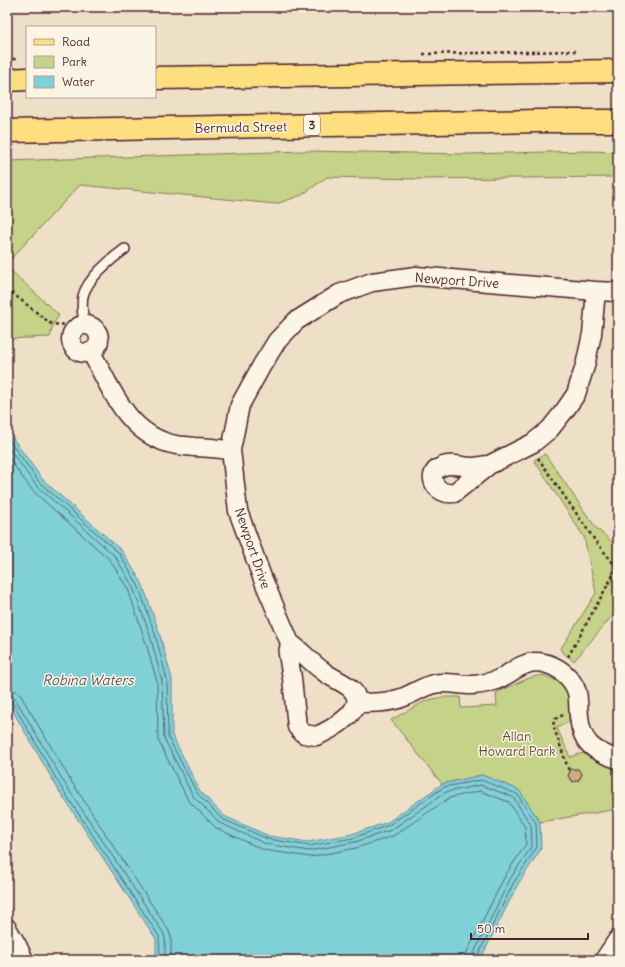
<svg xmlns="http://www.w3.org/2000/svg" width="625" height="967" viewBox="0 0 625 967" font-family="Delius,sans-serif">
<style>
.green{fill:#c4d387;stroke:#877959}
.water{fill:#7fd0d7;stroke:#6a8992}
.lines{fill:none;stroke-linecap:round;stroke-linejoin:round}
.shore{stroke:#5f6670;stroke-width:1}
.building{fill:#cdad81;stroke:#4a1f2b}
.lane-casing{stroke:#4a1f2b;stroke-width:12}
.street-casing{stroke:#4a1f2b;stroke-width:21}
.primary-casing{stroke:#4a1f2b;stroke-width:25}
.path{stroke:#4a1f2b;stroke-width:2.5;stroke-dasharray:3 3;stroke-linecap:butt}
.lane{stroke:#fcf5e5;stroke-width:9}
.street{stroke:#fcf5e5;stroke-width:18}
.primary{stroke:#fedf80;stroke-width:22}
.labels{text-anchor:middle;stroke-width:3;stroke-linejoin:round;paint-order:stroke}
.shield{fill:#fcf5e5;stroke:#7f5f63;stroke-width:1}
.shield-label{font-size:12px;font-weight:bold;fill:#4a1f2b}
.street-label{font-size:13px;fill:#4a1f2b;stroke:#fcf5e5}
.park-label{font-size:13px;fill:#684c42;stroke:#fcf5e5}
.water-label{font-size:14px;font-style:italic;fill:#5a545f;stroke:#fcf5e5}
</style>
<rect width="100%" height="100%" fill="#eedfc7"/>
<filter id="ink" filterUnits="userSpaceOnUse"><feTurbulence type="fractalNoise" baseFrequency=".025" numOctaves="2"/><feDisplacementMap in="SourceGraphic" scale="8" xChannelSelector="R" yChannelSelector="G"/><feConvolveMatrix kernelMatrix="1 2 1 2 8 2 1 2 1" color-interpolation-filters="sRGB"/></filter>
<g filter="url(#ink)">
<!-- green -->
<path class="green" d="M304 151 468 154 585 151 618 152V177L417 179 327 177 302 195 276 204 80 185 7 263V161Z
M7 267 59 315 53 325 50 337 7 339Z
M545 454 596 528 618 547V609L574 661 560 650 596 593 584 537 534 460Z
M542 675C570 684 572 694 569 722L557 728 570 757 583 753 589 757 618 771V809L540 822 519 790 482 775 442 784 391 720 425 701 442 697H460L461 708 497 706 496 693 529 678Z"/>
<!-- water -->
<path class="water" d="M7 430 42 479 122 551 142 583 159 632 172 679V735L200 791 224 816 269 836 308 842 352 834 388 822 442 784 482 775 519 790 540 822 541 849 518 884 480 960H156V939L58 789 7 701Z"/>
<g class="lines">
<!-- shore -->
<path class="shore" d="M7 437 39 482 119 553 138 585 155 634 167 680 168 737 197 793 222 819 268 839 309 846 353 838 389 825 444 787 481 780 517 794 536 823 537 847 514 882 477 957V960
M7 446 36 485 115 556 133 587 150 635 162 681 164 738 193 796 220 823 266 844 309 851 355 842 391 830 446 792 481 785 513 797 531 825 532 846 510 879 473 955 472 960
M7 456 32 490 110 560 128 589 144 637 157 681 158 740 188 800 216 828 264 850 310 857 356 848 393 836 449 798 480 791 509 802 525 827 526 844 505 876 467 952 466 960
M7 689 16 691 21 696 71 781 169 931 171 938V960
M7 695 12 696 16 700 65 784 164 934 165 938V960
M7 700 12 702 61 787 159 936 160 960"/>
</g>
<!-- building -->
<path class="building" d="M571 769H578L582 774 579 780 573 782 568 776Z"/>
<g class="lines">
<defs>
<path id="lane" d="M84 325C83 316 81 305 83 296 87 279 111 259 125 249"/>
<path id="street" d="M71 339a14 14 0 1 1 28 0a14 14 0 1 1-28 0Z
M91 352C112 390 128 436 176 445 182 446 188 446 194 447 207 447 219 449 231 450
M489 465C483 465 478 467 473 467 462 467 451 462 441 467 424 474 436 496 454 493L489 465 533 443 550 429 565 410 576 394 585 366 592 334 596 291
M290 643C302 651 311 663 323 671 331 678 344 682 351 689 371 708 330 731 316 736L304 734 297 727 292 678 288 654 290 643 262 577 238 511 231 450 240 405 262 365 277 341 296 321 339 294 372 282 416 276 596 291 618 292
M356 703C371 703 390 703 404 697 414 693 424 686 434 684 446 681 459 685 471 685 479 685 487 683 494 681 509 676 519 663 535 662 547 662 560 668 568 677 581 692 577 699 579 716 581 743 594 752 618 759
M7 928 17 945 24 960
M604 960 618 939"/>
<path id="primary" d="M155 78 618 71
M7 80 27 79
M7 131 539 121H618"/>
</defs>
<!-- lane casing -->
<use href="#lane" class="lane-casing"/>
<!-- street casing -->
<use href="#street" class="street-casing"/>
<!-- primary casing -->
<use href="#primary" class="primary-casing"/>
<!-- path -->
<path class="path" d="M423 54 576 51
M7 57 17 60
M7 289 50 323C57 326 63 323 72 326
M538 458 594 539 617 568 568 657
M563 715 555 719 553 725 569 771"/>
<!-- lane -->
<use href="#lane" class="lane"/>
<!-- street -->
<use href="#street" class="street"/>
<!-- primary -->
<use href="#primary" class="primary"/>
</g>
</g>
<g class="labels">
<!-- shield labels -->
<rect class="shield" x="304" y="115" width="16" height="20" rx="3"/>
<g class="shield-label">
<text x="312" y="129">3</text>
</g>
<!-- street labels -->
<g class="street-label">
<text transform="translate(241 127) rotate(-1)" y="5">Bermuda Street</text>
<text transform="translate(457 280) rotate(4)" y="5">Newport Drive</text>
<text transform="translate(253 548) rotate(71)" y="5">Newport Drive</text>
</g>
<!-- park labels -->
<g class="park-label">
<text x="517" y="741">Allan<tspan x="517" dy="15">Howard Park</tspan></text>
</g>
<!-- water labels -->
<g class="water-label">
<text x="88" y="685">Robina Waters</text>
</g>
</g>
<!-- margin -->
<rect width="625" height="967" fill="none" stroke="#fcf5e5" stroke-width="24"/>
<rect x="12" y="12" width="601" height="943" fill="none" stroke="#4a1f2b" stroke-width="1.5" filter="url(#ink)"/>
<!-- legend -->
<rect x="26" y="26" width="130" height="72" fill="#fcf5e5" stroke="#b59f9b"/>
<rect x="34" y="39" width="20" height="6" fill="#fedf80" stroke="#b59f9b"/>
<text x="62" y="46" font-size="12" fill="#4a1f2b">Road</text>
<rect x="34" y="56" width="20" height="12" fill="#c4d387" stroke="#b59f9b"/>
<text x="62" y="66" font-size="12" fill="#4a1f2b">Park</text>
<rect x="34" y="76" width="20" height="12" fill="#7fd0d7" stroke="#b59f9b"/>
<text x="62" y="86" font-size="12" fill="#4a1f2b">Water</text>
<!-- scale -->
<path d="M471 933v6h117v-6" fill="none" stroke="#4a1f2b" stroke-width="2"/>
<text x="477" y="933" font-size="12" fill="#4a1f2b" stroke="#fcf5e5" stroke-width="3" paint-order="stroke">50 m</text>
</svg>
